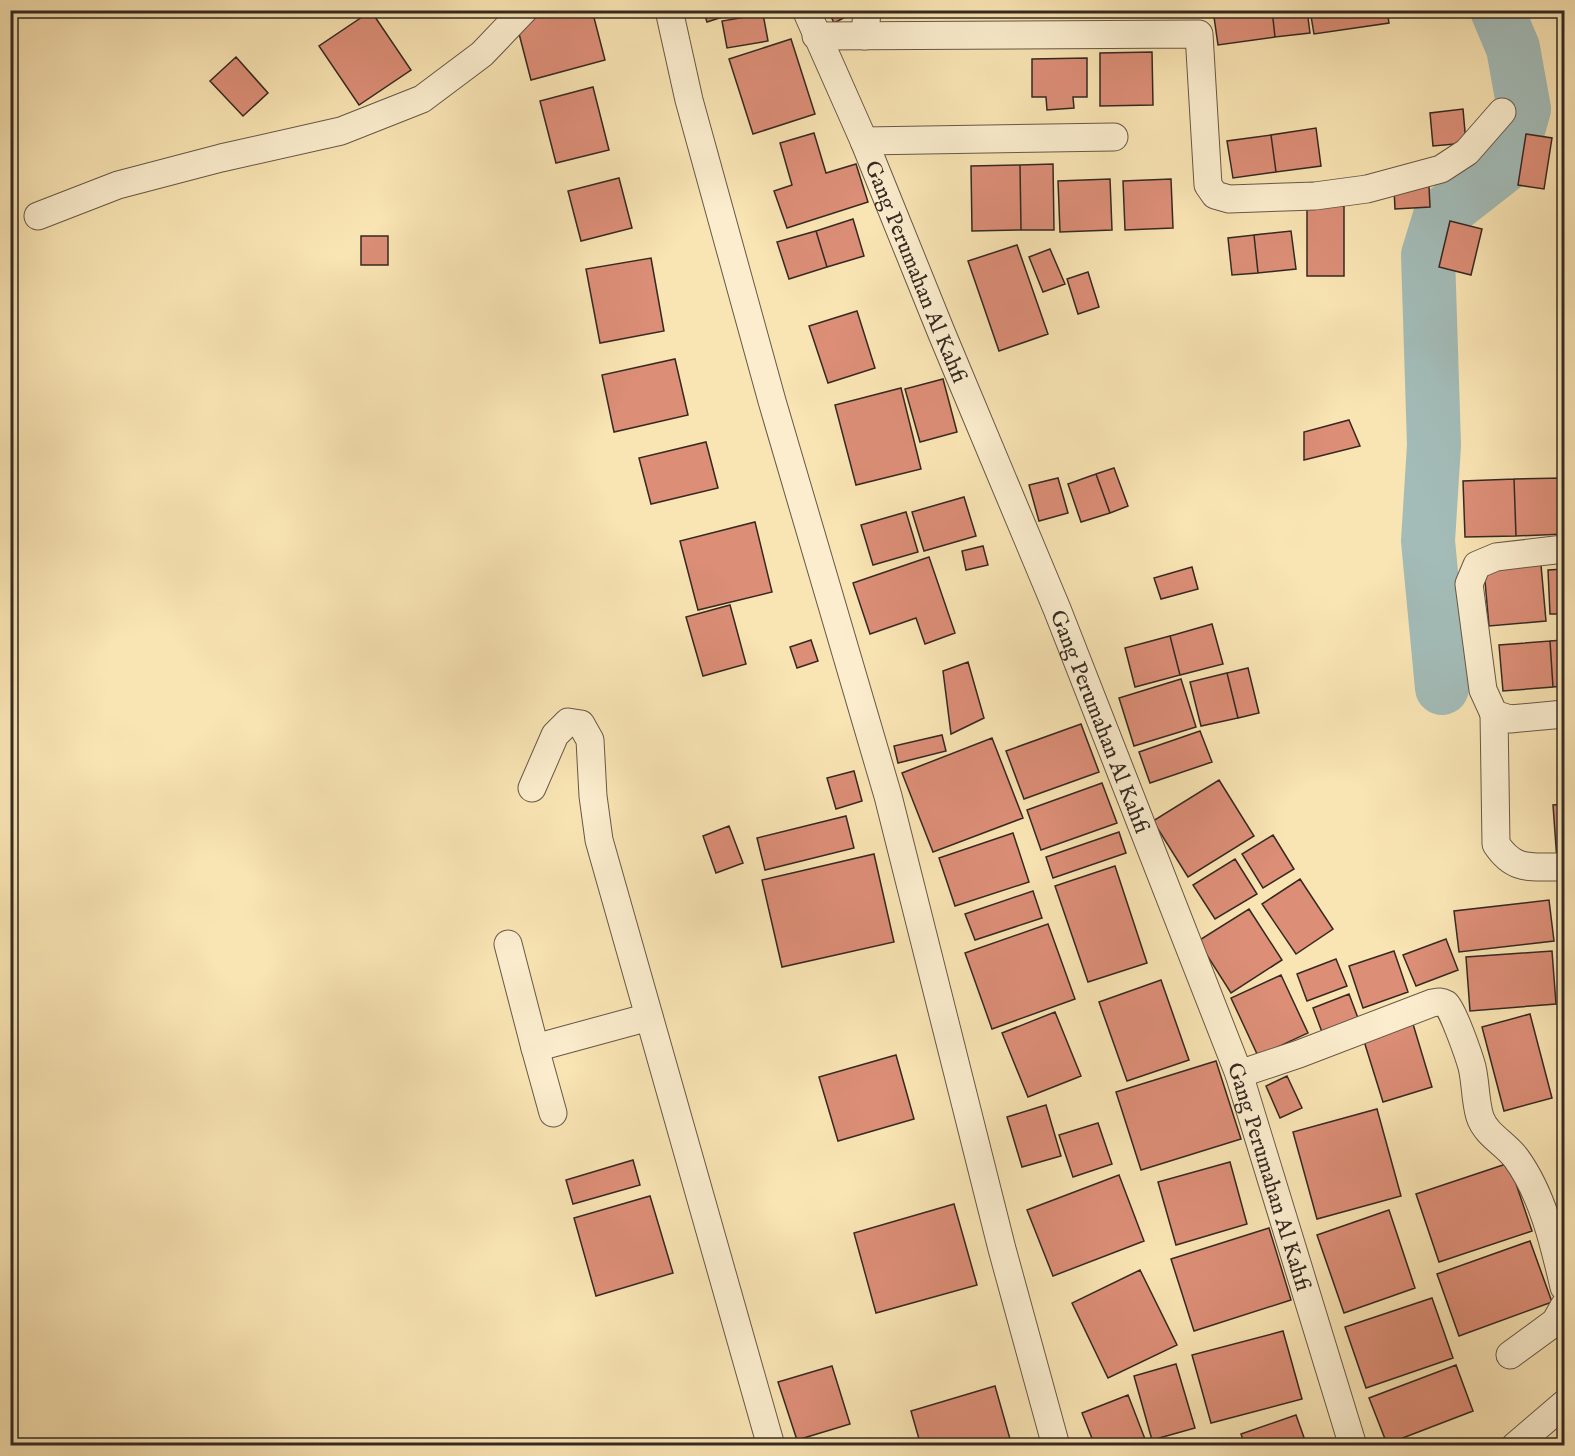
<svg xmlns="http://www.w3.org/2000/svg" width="1575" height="1456" viewBox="0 0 1575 1456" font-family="'IM FELL English',serif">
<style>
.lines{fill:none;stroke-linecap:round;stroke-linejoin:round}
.river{stroke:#a3bcb8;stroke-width:54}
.building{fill:#dc8e77;stroke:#352922;stroke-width:1.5}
.minor-casing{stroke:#665846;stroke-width:29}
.minor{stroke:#fbedce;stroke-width:27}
.labels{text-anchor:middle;stroke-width:5;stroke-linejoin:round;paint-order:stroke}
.street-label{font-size:22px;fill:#352922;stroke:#fbedce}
</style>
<rect width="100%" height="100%" fill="#f9e4b3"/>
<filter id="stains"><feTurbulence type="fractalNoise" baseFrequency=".00333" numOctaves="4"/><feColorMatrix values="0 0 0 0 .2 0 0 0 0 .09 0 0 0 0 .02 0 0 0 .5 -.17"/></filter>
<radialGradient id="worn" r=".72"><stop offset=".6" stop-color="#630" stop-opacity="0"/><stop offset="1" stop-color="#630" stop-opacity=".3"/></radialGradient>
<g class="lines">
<!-- river -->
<path class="river" d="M1442 688 1428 541 1434 445 1428 255 1440 216 1509 162 1524 109 1513 48 1497 10"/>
</g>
<!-- building -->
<path class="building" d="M562 10H592L605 60 531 80 516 22Z
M703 10H744L707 22Z
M828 10H859L834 23Z
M1213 10H1272L1275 37 1218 45Z
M1272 10H1307L1310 33 1275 37Z
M1310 10H1387L1389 23 1314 34Z
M371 11 411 70 359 105 319 46Z
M763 14 768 41 727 48 722 21Z
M791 39 815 114 753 134 729 59Z
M1152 52 1153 105 1100 106V53Z
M236 57 268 93 243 116 210 81Z
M1087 58V97H1073L1074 108 1047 110 1046 97H1032V59Z
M593 87 609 150 556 163 540 101Z
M1463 109 1466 143 1433 146 1430 113Z
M1316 128 1321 166 1276 172 1271 135Z
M814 133 826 173 856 164 868 202 787 228 774 191 792 185 780 143Z
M1526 134 1552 138 1544 189 1518 185Z
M1271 135 1276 172 1233 178 1227 141Z
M1053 164 1054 230H1021L1020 165Z
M1020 165 1021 230 972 231 971 166Z
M619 178 632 228 581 241 568 191Z
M1110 179 1112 230 1060 232 1058 181Z
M1171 179 1173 228 1125 230 1123 181Z
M1429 186 1430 207 1395 209 1394 188Z
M1307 206H1344V276H1307Z
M853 219 864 256 827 267 816 231Z
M1450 221 1482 229 1471 275 1439 267Z
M816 231 827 267 789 279 777 242Z
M1291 231 1296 269 1258 273 1254 235Z
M1254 235 1258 273 1232 275 1228 238Z
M361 236H388V265H361Z
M1017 245 1048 334 999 351 968 261Z
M1050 249 1065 284 1043 292 1029 257Z
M651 258 664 331 600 343 586 269Z
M1088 272 1099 307 1078 314 1067 279Z
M857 311 875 368 828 383 809 326Z
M675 359 688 415 614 432 602 375Z
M943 379 957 432 920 442 905 389Z
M901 388 921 469 856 485 835 405Z
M1349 420 1360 446 1304 460V432Z
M706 442 718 488 651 504 639 458Z
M1114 468 1128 506 1110 513 1096 474Z
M1096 474 1110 513 1081 522 1068 484Z
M1058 478 1068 513 1039 521 1029 485Z
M1563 478 1564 534 1516 536 1514 479Z
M1514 479 1516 536 1465 537 1463 481Z
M964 497 976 536 924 551 912 512Z
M906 512 918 552 873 565 861 525Z
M755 522 772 592 698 610 680 541Z
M983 546 988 565 966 570 962 551Z
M929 557 955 633 925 644 916 618 870 634 853 583Z
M1541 565 1546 621 1489 626 1484 570Z
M1192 567 1198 589 1161 599 1154 578Z
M1564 569V614H1550L1548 570Z
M730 605 746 664 703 676 686 617Z
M1212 624 1223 664 1180 675 1170 636Z
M1170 636 1180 675 1135 687 1125 648Z
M811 640 818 661 797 668 790 647Z
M1564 640V686L1553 687 1550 641Z
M1550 641 1553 687 1503 691 1499 645Z
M968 662 984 718 951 734 943 671Z
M1248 668 1259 713 1238 718 1227 673Z
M1227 673 1238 718 1201 726 1190 682Z
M1181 679 1196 727 1134 746 1119 698Z
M1081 724 1099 772 1024 799 1006 751Z
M1200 731 1212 762 1150 783 1139 752Z
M942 735 946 751 898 763 894 746Z
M992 738 1023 818 933 852 902 773Z
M854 771 862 801 836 809 827 778Z
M1219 780 1254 836 1188 877 1153 821Z
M1102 783 1117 823 1041 850 1027 810Z
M1564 804V860L1557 861 1553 805Z
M846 816 854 848 765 870 757 838Z
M729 826 743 863 716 873 703 836Z
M1119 832 1126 853 1053 878 1046 857Z
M1013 833 1029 882 955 906 939 858Z
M1273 835 1294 869 1263 888 1242 854Z
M874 854 894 942 782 967 762 880Z
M1235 859 1257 894 1215 919 1193 885Z
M1115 866 1147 963 1088 982 1055 886Z
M1300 879 1333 929 1296 954 1262 904Z
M1033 891 1042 918 975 940 965 914Z
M1549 900 1554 941 1459 952 1454 911Z
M1249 909 1282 960 1231 993 1198 941Z
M1048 924 1075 999 992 1029 965 953Z
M1446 939 1458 970 1416 986 1403 955Z
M1394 951 1408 992 1363 1008 1349 966Z
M1552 951 1556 1004 1470 1011 1466 957Z
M1336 959 1347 986 1307 1001 1297 974Z
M1281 975 1308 1033 1258 1056 1231 998Z
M1161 980 1189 1060 1127 1081 1099 1002Z
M1349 994 1358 1018 1322 1032 1313 1008Z
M1055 1012 1081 1076 1028 1097 1002 1033Z
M1530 1014 1552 1098 1504 1111 1482 1027Z
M1413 1024 1432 1087 1383 1102 1363 1038Z
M896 1055 914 1119 838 1141 819 1077Z
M1216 1061 1241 1139 1141 1170 1116 1092Z
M1287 1076 1302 1108 1280 1118 1266 1086Z
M1046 1105 1061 1156 1022 1167 1007 1117Z
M1377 1109 1401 1196 1317 1219 1293 1132Z
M1098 1123 1112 1164 1073 1177 1059 1135Z
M633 1160 640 1185 573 1204 566 1180Z
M1230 1162 1247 1224 1176 1245 1158 1182Z
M1509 1163 1532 1231 1439 1262 1416 1194Z
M1119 1175 1144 1241 1053 1276 1027 1210Z
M650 1196 673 1273 596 1296 574 1218Z
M954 1204 977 1285 876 1313 854 1233Z
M1389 1210 1415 1288 1344 1313 1317 1235Z
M1269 1228 1291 1300 1194 1331 1171 1259Z
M1530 1241 1552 1302 1459 1336 1437 1274Z
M1140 1270 1177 1345 1108 1378 1072 1303Z
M1432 1298 1453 1358 1366 1388 1345 1327Z
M1283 1331 1302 1399 1211 1423 1192 1355Z
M1176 1364 1195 1428 1152 1440 1134 1376Z
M1456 1365 1473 1411 1387 1444 1369 1398Z
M832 1366 850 1424 797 1440 778 1382Z
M995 1386 1012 1446H921L911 1411Z
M1128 1395 1145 1439 1129 1446H1095L1082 1413Z
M1296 1415 1307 1446H1245L1241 1434Z"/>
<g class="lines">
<defs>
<g id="minor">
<path d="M669 10 689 100 772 401 888 796 1002 1249 1056 1446"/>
<path id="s1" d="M806 10 864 141 942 334 1057 609 1239 1074 1353 1446"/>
<path d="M816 36 1199 34 1208 185 1215 195 1229 199 1315 196 1367 189 1441 169 1467 152 1502 112"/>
<path d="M865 36 867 10"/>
<path d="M864 141 1114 137"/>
<path d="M38 216 118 185 221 158 341 131 422 99 482 54 524 10"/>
<path d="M1564 549 1496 557 1477 565 1469 584 1483 690 1494 714 1510 719 1564 714"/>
<path d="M1494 714 1496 844C1515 873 1533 866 1564 867"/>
<path d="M532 788 555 735 568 722 581 724 590 740 593 796 599 840 771 1446"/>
<path d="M508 944 535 1048 649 1017"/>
<path d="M535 1048 553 1113"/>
<path d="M1239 1074 1299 1054 1432 1003C1438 1002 1441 1001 1446 1004 1453 1010 1469 1056 1472 1067 1476 1084 1475 1101 1480 1117 1486 1135 1506 1144 1516 1158 1543 1195 1554 1244 1564 1287"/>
<path d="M1510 1355 1555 1322 1564 1306"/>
<path d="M1515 1446 1564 1404"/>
</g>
</defs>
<!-- minor casing -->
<use href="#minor" class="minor-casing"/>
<!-- minor -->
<use href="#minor" class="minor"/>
</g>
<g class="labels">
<!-- street labels -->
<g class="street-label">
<text dy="8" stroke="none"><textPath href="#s1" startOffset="284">Gang Perumahan Al Kahfi</textPath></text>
<text dy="8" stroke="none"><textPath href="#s1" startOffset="770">Gang Perumahan Al Kahfi</textPath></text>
<text dy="8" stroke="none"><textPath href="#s1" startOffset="1256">Gang Perumahan Al Kahfi</textPath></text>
</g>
</g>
<!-- margin -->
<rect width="1575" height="1456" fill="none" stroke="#f9e4b3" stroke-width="36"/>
<rect x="12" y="12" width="1551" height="1432" fill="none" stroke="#352922" stroke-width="3"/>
<rect x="18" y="18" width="1539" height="1420" fill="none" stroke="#352922" stroke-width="1.5"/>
<rect width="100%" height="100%" filter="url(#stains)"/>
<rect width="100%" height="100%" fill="url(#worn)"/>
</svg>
